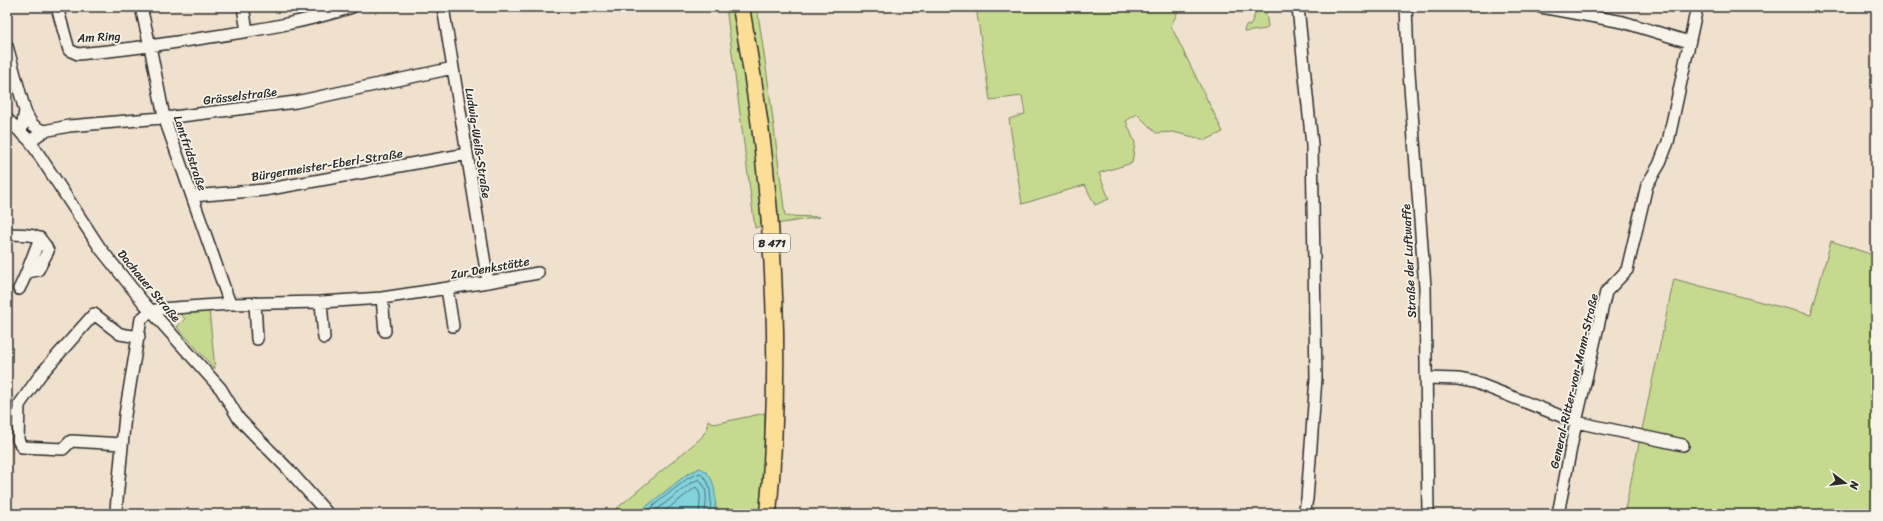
<svg xmlns="http://www.w3.org/2000/svg" width="1883" height="521" viewBox="0 0 1883 521" font-family="Sriracha,sans-serif">
<style>
.built{fill:#ecd3bc}
.green{fill:#c6da8f;stroke:#78825d}
.water{fill:#83d3dd;stroke:#609096}
.lines{fill:none;stroke-linecap:round;stroke-linejoin:round}
.shore{stroke:#4e6e72;stroke-width:1}
.minor-casing{stroke:#2b2b2b;stroke-width:14}
.highway-casing{stroke:#2b2b2b;stroke-width:19}
.minor{stroke:#f7f3e8;stroke-width:11}
.highway{stroke:#fdde96;stroke-width:16}
.labels{text-anchor:middle;stroke-width:3.5;stroke-linejoin:round;paint-order:stroke}
.shield{fill:#f7f3e8;stroke:#686764;stroke-width:1}
.shield-label{font-size:11px;font-weight:bold;fill:#2b2b2b}
.street-label{font-size:12px;fill:#2b2b2b;stroke:#f7f3e8}
</style>
<rect width="100%" height="100%" fill="#f0e0ce"/>
<filter id="ink" filterUnits="userSpaceOnUse"><feTurbulence type="fractalNoise" baseFrequency=".025" numOctaves="2"/><feDisplacementMap in="SourceGraphic" scale="8" xChannelSelector="R" yChannelSelector="G"/><feConvolveMatrix kernelMatrix="1 2 1 2 8 2 1 2 1" color-interpolation-filters="sRGB"/></filter>
<g filter="url(#ink)">
<!-- built -->
<path class="built" d="M7 401 10 402 14 453 7 474Z"/>
<!-- green -->
<path class="green" d="M726 7H735L759 169 763 225 755 228Z
M746 7H757L769 88 785 216 820 217 776 224Z
M976 7H1180L1171 26 1223 132 1206 140 1173 132 1156 133 1137 114 1126 121 1135 143 1132 163 1099 173 1109 199 1095 205 1085 185 1022 204 1009 119 1025 114 1022 96 990 100Z
M1258 7H1265L1268 26 1266 29 1245 32 1244 31 1246 25 1250 26Z
M1831 241 1876 256V514H1624L1674 279 1811 315Z
M209 310 215 369 177 327 185 319 179 312Z
M765 413 764 473 761 514H714L716 504 700 468 686 475 637 514H610L701 438 707 429 708 420 714 424Z"/>
<!-- water -->
<path class="water" d="M700 468C716 475 717 499 714 514H637L686 475Z"/>
<g class="lines">
<!-- shore -->
<path class="shore" d="M643 514 688 478 700 473C713 483 711 500 710 514
M651 514 691 483 699 479C709 489 706 502 705 514
M661 514 696 487C703 494 699 505 699 514"/>
<defs>
<path id="minor" d="M57 7 69 50 78 54C122 50 166 44 210 37 258 30 306 22 352 7
M141 7 150 46 164 117 230 304
M243 7 247 31
M443 7 488 282
M1298 7 1312 145 1316 378 1307 499 1304 514
M1406 7 1408 59 1425 287 1428 514
M1541 7 1623 22 1689 42
M7 46 25 111 21 133
M25 111C30 122 32 127 44 131
M7 119 30 141 100 248 143 302 221 389 239 419 287 468 328 514
M30 141 44 131 69 126 173 117 296 102 453 68
M192 196 264 190 467 154
M7 234C26 235 40 231 48 251L38 270 28 272
M19 289C28 272 33 255 40 238
M447 289 453 326
M382 298 385 331
M321 302 324 338
M255 303 257 339
M1426 378 1458 379 1474 382 1576 422 1683 445
M122 444 71 441 63 449 22 447 18 440 19 405 41 374 94 314 120 334 139 337
M116 510 125 415 141 319 151 311 160 309 230 304 321 302 382 298 488 282 538 273
M1558 514 1576 422 1606 292 1627 270 1647 185 1659 165 1668 142 1697 7"/>
<path id="highway" d="M741 7C750 61 760 115 765 169 777 284 779 399 768 514"/>
</defs>
<!-- minor casing -->
<use href="#minor" class="minor-casing"/>
<!-- highway casing -->
<use href="#highway" class="highway-casing"/>
<!-- minor -->
<use href="#minor" class="minor"/>
<!-- highway -->
<use href="#highway" class="highway"/>
</g>
</g>
<g class="labels">
<!-- shield labels -->
<rect class="shield" x="754" y="234" width="36" height="18" rx="3"/>
<g class="shield-label">
<text x="772" y="247">B 471</text>
</g>
<!-- street labels -->
<g class="street-label">
<text transform="translate(99 37) rotate(-3)" y="4">Am Ring</text>
<text transform="translate(240 96) rotate(-7)" y="4">Grässelstraße</text>
<text transform="translate(478 143) rotate(81)" y="4">Ludwig-Weiß-Straße</text>
<text transform="translate(190 153) rotate(71)" y="4">Lantfridstraße</text>
<text transform="translate(327 165) rotate(-9)" y="4">Bürgermeister-Eberl-Straße</text>
<text transform="translate(1409 261) rotate(-93)" y="4">Straße der Luftwaffe</text>
<text transform="translate(490 268) rotate(-10)" y="4">Zur Denkstätte</text>
<text transform="translate(149 286) rotate(50)" y="4">Dachauer Straße</text>
<text transform="translate(1574 381) rotate(-77)" y="4">General-Ritter-von-Mann-Straße</text>
</g>
</g>
<!-- margin -->
<rect width="1883" height="521" fill="none" stroke="#f7f3e8" stroke-width="24"/>
<rect x="12" y="12" width="1859" height="497" fill="none" stroke="#2b2b2b" stroke-width="1.5" filter="url(#ink)"/>
<!-- north arrow -->
<g transform="translate(1845 483) rotate(105)" stroke="#f7f3e8" stroke-width="3" paint-order="stroke">
<path d="M0-3L7 15L0 10L-7 15Z" fill="#2b2b2b"/>
<text y="-6" font-size="11" font-weight="bold" text-anchor="middle" fill="#2b2b2b">N</text>
</g>
</svg>
